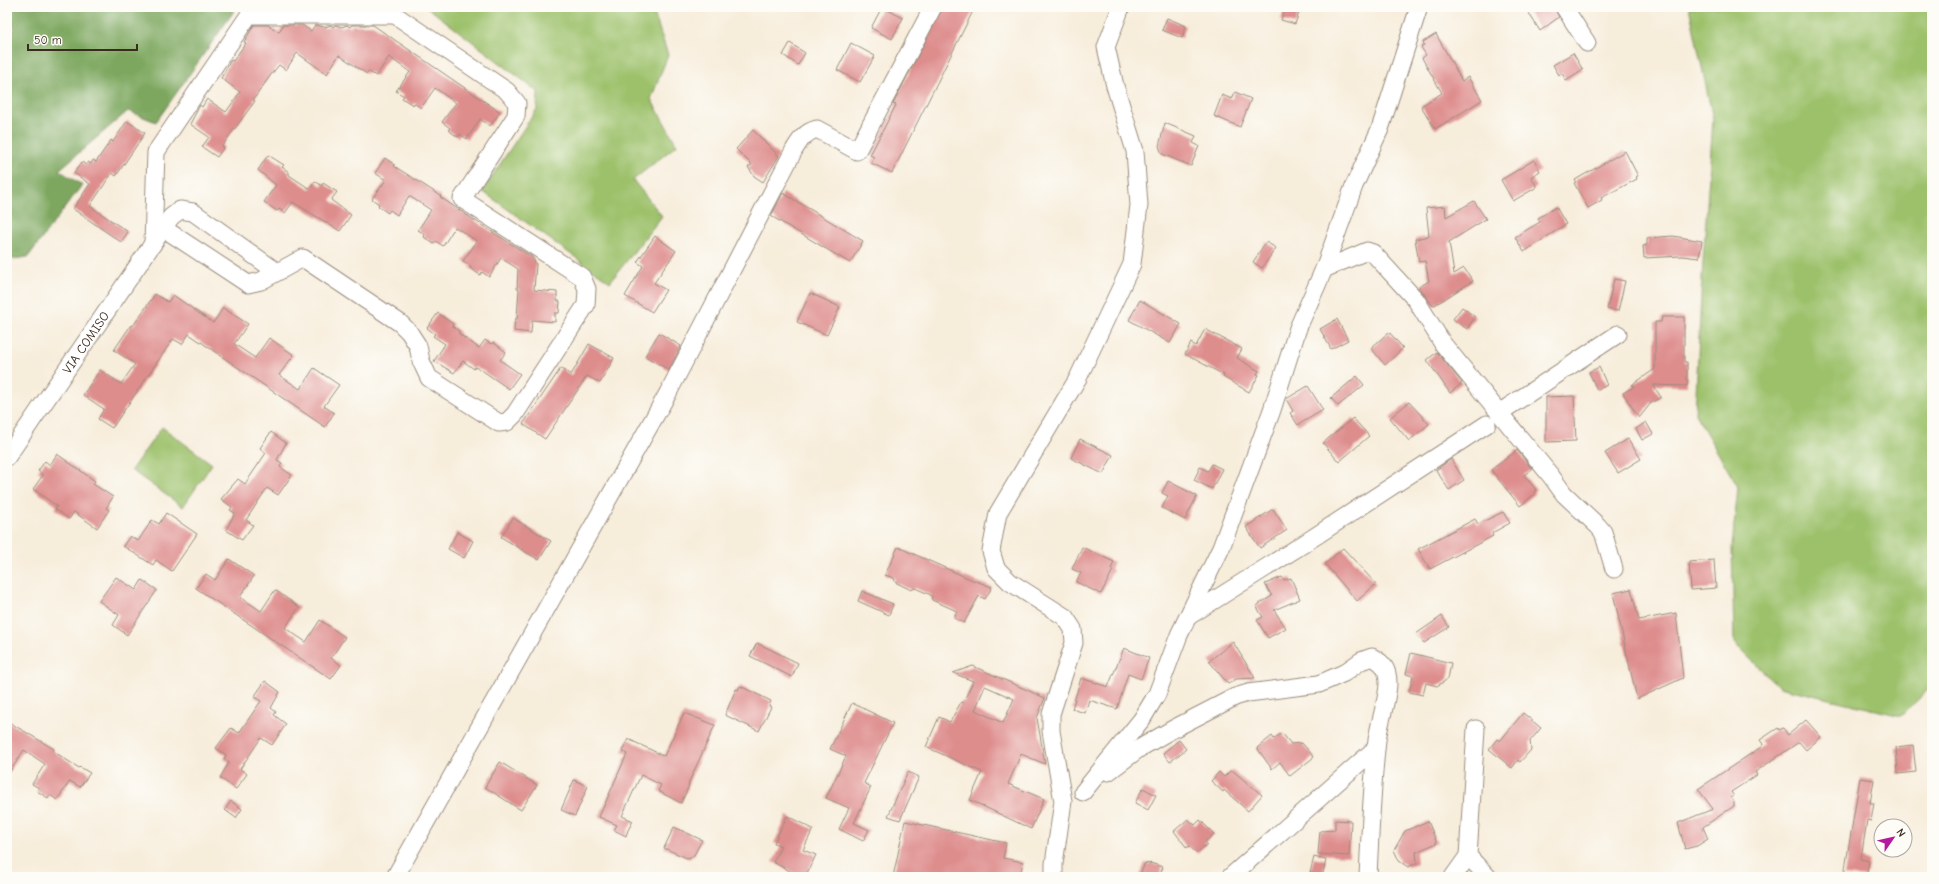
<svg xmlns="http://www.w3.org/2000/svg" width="1939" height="884" viewBox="0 0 1939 884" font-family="'Comic Neue',sans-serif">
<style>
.green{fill:#9cc16b;stroke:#6c7644}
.forest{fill:#7da75f;stroke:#5c683e}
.building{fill:#de8d8d;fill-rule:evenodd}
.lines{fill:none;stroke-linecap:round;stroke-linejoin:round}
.minor-casing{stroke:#998c7c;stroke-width:19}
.minor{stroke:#fff;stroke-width:17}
.labels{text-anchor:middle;stroke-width:3.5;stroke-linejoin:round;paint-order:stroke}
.street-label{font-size:13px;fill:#3b2a1e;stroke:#fdfcf7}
</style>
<rect width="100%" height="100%" fill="#fdfcf7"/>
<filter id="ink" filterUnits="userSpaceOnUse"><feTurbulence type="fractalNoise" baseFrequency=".025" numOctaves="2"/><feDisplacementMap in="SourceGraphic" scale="8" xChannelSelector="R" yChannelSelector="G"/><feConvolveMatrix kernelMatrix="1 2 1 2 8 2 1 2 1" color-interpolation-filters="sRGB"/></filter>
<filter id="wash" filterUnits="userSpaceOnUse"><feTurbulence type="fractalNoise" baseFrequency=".012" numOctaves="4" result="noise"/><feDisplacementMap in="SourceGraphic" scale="16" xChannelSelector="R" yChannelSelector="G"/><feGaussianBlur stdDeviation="0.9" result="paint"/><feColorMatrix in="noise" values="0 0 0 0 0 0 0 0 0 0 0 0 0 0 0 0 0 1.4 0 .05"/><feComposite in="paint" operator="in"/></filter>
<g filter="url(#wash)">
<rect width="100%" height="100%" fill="#f7eddb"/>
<!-- green -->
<path class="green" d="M427 7H652L668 55 651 99 677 145 633 180 662 216 610 282 482 191 537 109 538 92Z
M1689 7H1932V686L1901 716 1779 687 1734 643 1732 547 1738 487 1695 414 1702 276 1713 119Z
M162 427 212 464 183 507 131 470Z"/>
<!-- forest -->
<path class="forest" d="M7 7H237L156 122 128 111 59 170 82 185 28 257 7 260V38L15 28 7 23Z"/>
<g id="blocks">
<!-- building -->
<path class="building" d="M882 7 903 18 892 39 871 28Z
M943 7H975L892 173 871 163 874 157 870 155 896 105 893 104Z
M1285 7H1301L1295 24 1281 20Z
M1525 7H1554L1559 17 1540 31Z
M1167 18 1186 26 1182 38 1162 30Z
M254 25H268L279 32 283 25H302L311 31 315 25 325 27 331 25 333 27 335 25 342 27 347 25 350 27 352 25H373L500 112 490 126 480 119 467 139 460 134 458 137 448 130 450 128 442 122 456 103 435 88 421 108 414 103 413 105 402 98 404 96 396 91 410 72 389 57 376 76 368 71 367 74 339 55 327 74 297 53 286 70 279 65 270 76 253 100 255 101 222 146 224 147 217 157 202 147 209 137 190 124 200 105 202 107 207 99 226 112 240 92 221 78 231 60 233 61 246 43 244 42Z
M1436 34 1462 81 1468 77 1482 100 1435 129 1421 106 1442 93 1422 58 1426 55 1421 47 1424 45 1423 42Z
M790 43 805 53 798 65 783 55Z
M851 43 875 56 860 82 837 70Z
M1573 53 1583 70 1566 81 1562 73 1559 75 1553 65Z
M1235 92 1251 99 1240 127 1214 116 1222 95 1232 99Z
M127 121 145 133 116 176 112 173 90 206 128 232 121 242 73 209 90 184 74 173 82 162 86 165 88 162 91 164 93 160 96 162 111 140 113 142Z
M1165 123 1196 136 1193 143 1199 146 1191 166 1162 154 1159 146Z
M753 130 779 156 763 182 754 176 748 167 752 165 736 149Z
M1625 151 1638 176H1636L1637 179 1601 198 1602 200 1588 208 1574 183 1576 182 1575 180Z
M268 155 284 165 282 167 289 172V175L310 189 315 181 322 186 323 183 337 192 331 200 351 215 340 231 293 202 285 213 279 209 277 211 264 202 276 185 258 170Z
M385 158 395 165 394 166 441 196 440 197 486 228 532 257 536 264 534 290 557 292V301H560L559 313H555V322L532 320 531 333 514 331 515 319H517L519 289H517L518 269 501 258 489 277 482 272 480 275 470 268 471 266 463 261 477 241 455 227 443 246 436 241 434 244 424 237 425 234 418 230 431 210 409 196 397 215 390 210 388 213 378 206 379 204 372 199 386 180 375 173Z
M1534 160 1540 171 1531 177 1537 187 1513 201 1501 180Z
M783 193 863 241 850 263 771 216Z
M1474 201 1486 219 1449 242 1454 274 1464 268 1473 281 1433 306 1419 287 1429 281 1425 261 1419 262 1415 239 1429 236 1426 208 1445 206 1446 217Z
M1556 207 1566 224 1524 252 1515 237 1540 222 1538 218Z
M655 236 676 251 654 283 666 290 652 312 625 296 643 266 637 262Z
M1673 236 1702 241 1699 258 1682 256 1644 258 1643 246 1647 245V238Z
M1266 242 1276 248 1262 268 1253 262Z
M1614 279 1625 281 1618 311 1607 309Z
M810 293 840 307 827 335 797 322Z
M155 294 168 302 173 295 213 323 223 308 248 324 234 344 255 358 269 338 294 355 279 375 300 389 314 368 339 385 324 406 334 413 325 427 189 334 182 344 173 339 112 428 98 419 104 409 83 395 100 370 121 384 135 364 114 350 131 325 133 326Z
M1140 300 1181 324 1170 343 1129 320Z
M1462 307 1475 317 1467 329 1453 319Z
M438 313 453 324 452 326 459 331V334L479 348 485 340 491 344 493 342 506 352 500 360 520 374 509 389 483 371 475 367 474 369 463 361 454 373 434 361 445 344 433 336 435 334 427 328Z
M1662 317H1684V362H1687V386L1653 385 1661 397 1651 403 1639 418 1623 393 1635 386 1632 385 1655 369V322H1661Z
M1337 319 1348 340 1331 349 1320 329Z
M1205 329 1242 349 1237 358 1259 371 1257 374 1259 375 1249 392 1223 377 1224 375 1185 354 1191 343 1196 346Z
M1389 332 1403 348 1385 365 1371 348Z
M659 333 681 346 669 370 645 356Z
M589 344 614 358 600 383 587 376 545 439 523 424 561 368 571 375Z
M1437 352 1462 383 1450 393 1427 360Z
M1599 367 1607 385 1597 390 1589 372Z
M1357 376 1364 385 1338 406 1331 398Z
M1308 386 1323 410 1298 425 1290 413 1293 411 1286 399Z
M1574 396 1576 441 1546 442V397Z
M1409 402 1429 424 1409 441 1390 418Z
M1353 418 1369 436 1339 462 1323 443Z
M1646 422 1653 434 1642 440 1636 429Z
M271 432 286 443 277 460 282 463 280 467 292 475 278 495 267 488 246 520 253 525 242 540 226 530 235 513 230 510 232 507 221 499 238 479 245 484 266 453 260 448Z
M1080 439 1113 455 1103 474 1071 458Z
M1628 439 1641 459 1618 473 1605 453Z
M1517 450 1532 469 1524 475 1536 490 1534 492 1535 494 1520 506 1491 470Z
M57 454 95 481 93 484 113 497 106 508 109 510 97 528 74 512 69 519 55 509 57 506 33 489 43 475 38 471 45 461 50 465Z
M1451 459 1464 480 1449 490 1436 470Z
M1212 464 1222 469 1212 489 1194 480 1200 467 1208 471Z
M1168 481 1197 496 1185 520 1162 508 1168 496 1162 493Z
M1273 509 1287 530 1260 548 1246 527Z
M1503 512 1510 523 1492 533 1493 536 1430 569 1418 549 1475 519 1478 524Z
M166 513 197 534 172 571 156 560 153 565 123 546 130 536 138 541 152 520 159 524Z
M513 518 551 541 539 560 501 537Z
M457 532 473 541 464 558 448 549Z
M898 547 970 579 992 587 985 599 979 596 964 623 954 618 957 611 932 600 931 595 915 588 911 590 895 582 894 578 885 575Z
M1082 547 1114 562 1111 569 1113 570 1101 594 1076 582 1081 573 1072 569Z
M1343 548 1376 584 1357 601 1325 564Z
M229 559 254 576 240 597 261 611 275 590 299 607 285 628 306 642 320 620 345 637 331 658 341 665 331 679 196 588 206 574 215 580Z
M1714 560 1716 588 1691 590 1689 562Z
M116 577 136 590 142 580 157 590 127 635 113 625 119 615 99 601Z
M1282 577 1284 580 1291 578 1300 599 1274 610 1286 628 1268 638 1257 620 1263 617 1256 606 1272 596 1265 584Z
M1631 589 1639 620 1676 613 1683 678 1637 699 1613 593Z
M862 591 893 604 889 615 858 601Z
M1442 616 1449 627 1424 643 1416 634Z
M1233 642 1255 678 1236 679 1228 684 1209 661Z
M757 643 798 663 792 677 750 656Z
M1124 648 1149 658 1141 679 1128 674 1117 709 1089 700 1085 713 1072 709 1081 678 1108 687Z
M1411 653 1451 663 1448 679 1437 686 1426 683 1423 695 1409 692 1413 676 1406 674Z
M973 666 1045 698 1037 718 1045 764 1021 754 1008 784 1044 799 1031 829 970 800 982 772 926 747 939 717 950 722 961 702 963 703 973 681 953 673ZM985 686 1014 699 1003 723 975 710Z
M265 681 280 692 271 708 276 712 274 715 286 724 272 745 261 738 240 769 247 774 236 789 220 778 229 762 224 759 226 755 216 748 231 728 239 733 261 701 254 697Z
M740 686 771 701 769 706 771 707 759 731 725 715 736 689 738 690Z
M852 703 893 723 864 783 871 787 854 823 869 830 863 841 839 829 849 808 826 798 846 756 830 749Z
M684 713 715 725 689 782 688 788 681 803 658 791 661 785 641 775 622 816 633 821 628 830 626 836 614 830 617 825 599 817 627 754 622 751 628 739 664 756Z
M1523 713 1541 728 1530 741 1531 750 1520 762 1518 760 1512 768 1489 749 1497 739 1500 741Z
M1806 720 1821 737 1806 750 1799 742 1755 772 1757 775 1731 792 1734 796 1731 798 1734 802V806L1703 827 1708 839 1697 846 1685 849 1678 823 1713 809 1698 789 1761 747 1763 744 1760 740 1778 728 1779 730 1783 728 1788 735Z
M7 721 54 749 53 751 79 768 80 767 90 773 80 787 70 781 57 800 50 795 48 798 37 791 39 788 32 784 45 764 24 750 7 776Z
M1282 733 1291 744 1302 743 1314 757 1290 776 1280 762 1272 769 1257 748 1272 736 1274 739Z
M1179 740 1186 749 1170 762 1163 753Z
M1913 745 1916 772 1898 774 1896 747Z
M500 762 537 785 521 810 485 787Z
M1230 771H1233L1262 795 1248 811 1224 790 1223 792 1211 781 1219 772 1224 777Z
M908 772 919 777 900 820 888 816Z
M1860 778 1874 780 1870 803H1874L1871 821 1867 820 1861 859 1869 861 1866 877 1844 875Z
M574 780 588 786 575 816 561 810Z
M1143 788 1156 795 1148 810 1135 803Z
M231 801 242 809 236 818 225 810Z
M787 816 813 829 803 850 816 855 805 877H801L773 862 781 846 774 843Z
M1188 819 1195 825 1200 820 1214 834 1205 842 1207 844 1197 853 1189 846 1187 848 1174 831Z
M1335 820 1351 821 1349 856 1318 854 1320 831 1335 830Z
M905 821 1006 843 1003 858 1023 862 1020 877H893Z
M1428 821 1437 843 1416 852 1417 863 1408 867 1399 861 1394 850 1405 831Z
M674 827 702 840 694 855 689 859 664 848Z
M1314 857 1326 860 1322 877H1309Z
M1145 863 1150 864V863L1163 867 1159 877H1139Z"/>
</g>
</g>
<g filter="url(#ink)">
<use href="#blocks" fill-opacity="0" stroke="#998c7c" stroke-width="1"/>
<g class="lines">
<defs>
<g id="minor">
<path d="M1564 7 1587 43"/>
<path d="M153 244 156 152 249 15H395L507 91 517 103 516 116 462 199 582 277 587 289 586 305 515 414 507 422 499 423 429 378 421 361 418 346 409 332 400 323 303 258 261 281 248 284 163 228"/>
<path d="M1324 269 1367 251 1373 253 1416 300 1443 344 1551 476 1564 494 1598 526 1603 532 1614 569"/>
<path d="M1499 413 1618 334"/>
<path id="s1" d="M7 457 171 217 180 210 193 212 277 272"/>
<path d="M1189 616 1305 543 1487 424"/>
<path d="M1108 772 1140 748 1173 729 1235 697 1248 693 1319 684 1344 673 1361 661 1372 657C1384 663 1388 670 1388 683 1388 698 1379 724 1377 740 1372 785 1370 831 1368 877"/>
<path d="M1083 792 1142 719 1157 694 1179 635 1221 548 1272 410 1298 328 1324 269 1354 186 1380 129 1419 7"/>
<path d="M1468 856 1476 729"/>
<path d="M395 877 668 393 794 150C800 140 805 132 817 129L857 151 933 7"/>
<path d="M1054 877V864L1063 801 1051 731V714L1074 643 1073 629 1065 617 1010 582 996 568 991 551 998 513 1078 378 1132 264 1139 205 1135 151 1115 86 1106 47 1121 7"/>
<path d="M1230 877 1376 748"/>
<path d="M1453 877 1468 856 1488 877"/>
</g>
</defs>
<!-- minor casing -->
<use href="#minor" class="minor-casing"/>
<!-- minor -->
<use href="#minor" class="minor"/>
</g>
</g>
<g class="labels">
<!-- street labels -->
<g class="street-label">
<text dy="5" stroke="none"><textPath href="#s1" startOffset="139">VIA COMISO</textPath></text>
</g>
</g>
<!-- margin -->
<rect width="1939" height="884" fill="none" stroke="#fdfcf7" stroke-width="24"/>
<!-- north arrow -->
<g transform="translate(1893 838) rotate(56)"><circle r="19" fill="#fdfcf7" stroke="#afa8a0"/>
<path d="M0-3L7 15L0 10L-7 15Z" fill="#b5179e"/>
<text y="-6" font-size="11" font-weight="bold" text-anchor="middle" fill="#3b2a1e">N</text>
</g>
<!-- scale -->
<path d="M28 44v6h109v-6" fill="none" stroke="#3b2a1e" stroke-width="2"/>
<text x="34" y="44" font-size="12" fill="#3b2a1e" stroke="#fdfcf7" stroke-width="3" paint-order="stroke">50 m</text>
</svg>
